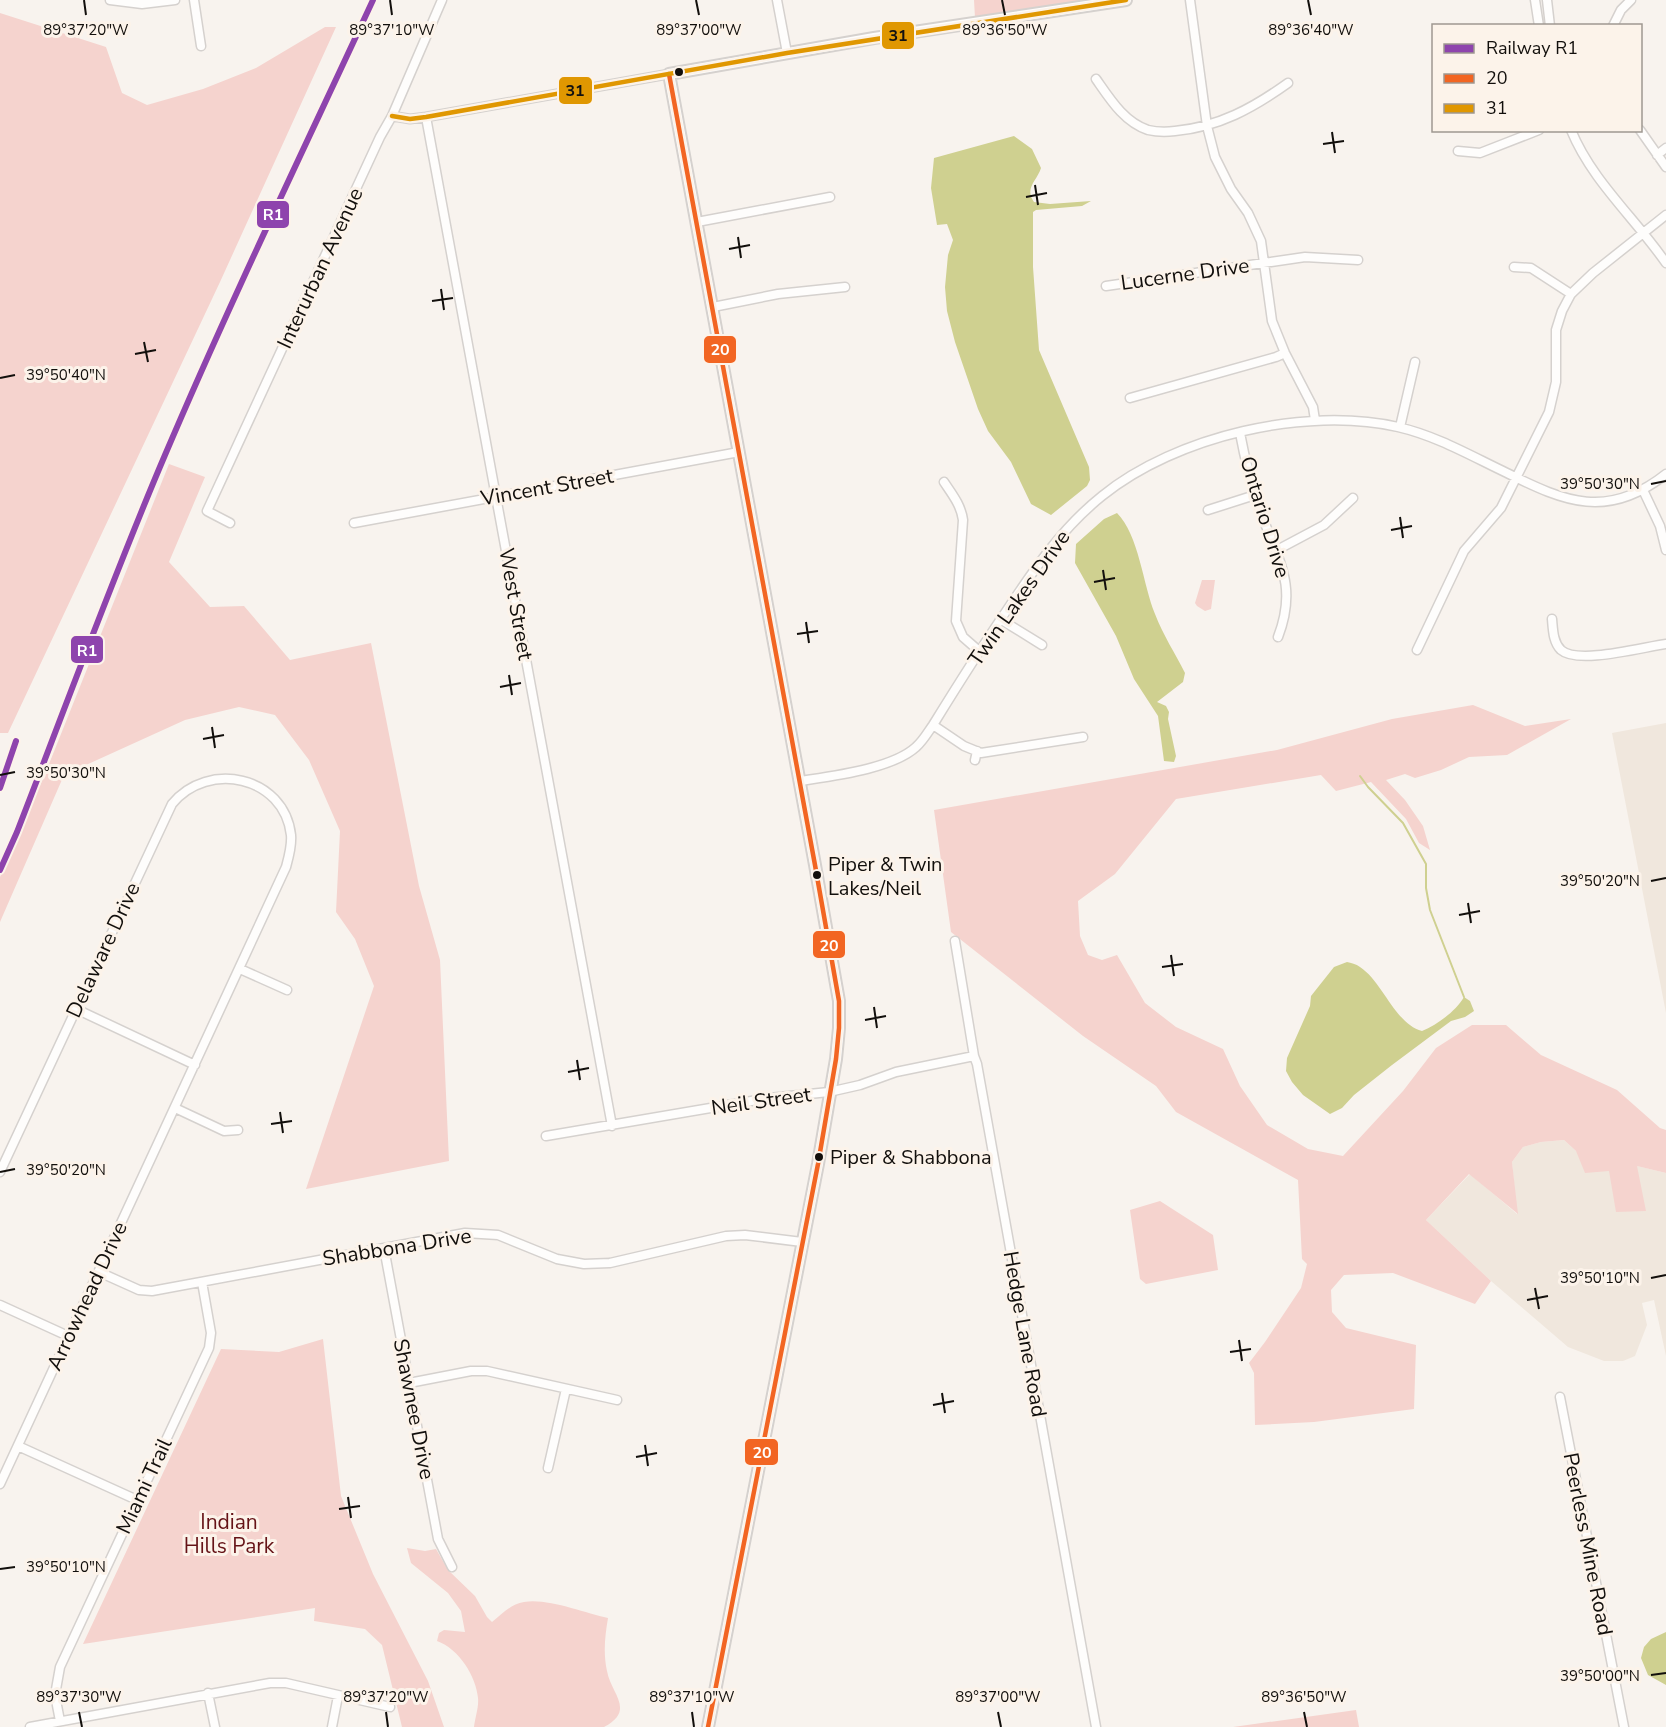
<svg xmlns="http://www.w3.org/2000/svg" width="1666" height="1727" viewBox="0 0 1666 1727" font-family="'Nunito Sans',sans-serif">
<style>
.built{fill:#f0e7dd}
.green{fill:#f5d3ce}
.water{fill:#cfd090}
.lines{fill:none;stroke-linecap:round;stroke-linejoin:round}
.stream{stroke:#cfd090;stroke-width:2}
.minor-casing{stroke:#d5d1ce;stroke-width:11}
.tertiary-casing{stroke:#d5d1ce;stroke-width:14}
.minor{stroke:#fefdfc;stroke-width:8}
.tertiary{stroke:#fefdfc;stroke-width:10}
.rail{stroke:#c7c5c4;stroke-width:2;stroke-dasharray:12 6;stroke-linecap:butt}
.bus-1-casing{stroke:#fcf3ea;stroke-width:9}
.bus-2-casing{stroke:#fcf3ea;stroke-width:9}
.bus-1{stroke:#f26522;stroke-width:4.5}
.bus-2{stroke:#e09701;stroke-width:4.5}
.rail-1-casing{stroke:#fcf3ea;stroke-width:10}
.rail-1{stroke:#8e44ad;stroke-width:6}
.ticks{fill:none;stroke:#120f0c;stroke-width:2}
.bus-dot{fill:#120f0c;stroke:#fcf3ea;stroke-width:2}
.labels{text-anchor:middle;stroke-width:6;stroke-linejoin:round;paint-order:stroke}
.bus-label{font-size:20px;fill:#120f0c;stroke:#fcf3ea;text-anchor:start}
.street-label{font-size:21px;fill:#120f0c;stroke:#fcf3ea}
.park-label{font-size:21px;fill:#651317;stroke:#fcf3ea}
.ticks-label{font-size:15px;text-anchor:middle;fill:#120f0c;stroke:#fcf3ea;stroke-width:6;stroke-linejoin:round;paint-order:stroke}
.line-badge{stroke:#fcf3ea;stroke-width:2}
.badge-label{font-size:16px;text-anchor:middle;font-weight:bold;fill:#fff}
.pale-badge-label{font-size:16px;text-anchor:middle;font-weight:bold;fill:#111}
</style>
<rect width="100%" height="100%" fill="#f8f3ee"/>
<!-- built -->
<path class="built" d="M1666 723V1013L1612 733Z
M1564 1140 1576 1151 1666 1173V1356L1654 1300 1642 1303 1647 1325 1635 1356 1623 1361H1604L1568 1347 1491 1281 1426 1220 1470 1174 1517 1214 1512 1162 1523 1147 1541 1142Z"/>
<!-- green -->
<path class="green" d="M974 0H1099L975 18Z
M0 13 106 47 122 93 147 105 203 89 256 68 325 27H336L220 282 8 733H0Z
M169 464 205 477 169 562 210 607 244 606 290 660 371 643 419 886 440 960 449 1161 306 1189 374 986 355 939 336 912 340 831 309 760 275 715 239 707 185 720 64 775 0 922V877L45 774Z
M1202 580H1215L1211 609 1205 611 1197 606 1195 603Z
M1473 705 1525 726 1571 719 1507 755 1469 757 1441 770 1415 778 1405 774 1386 780 1405 800 1423 826 1430 850 1419 843 1406 819 1371 782 1336 791 1321 775 1176 799 1115 874 1078 901 1080 936 1088 955 1102 960 1117 955 1145 1003 1176 1027 1223 1049 1240 1086 1267 1125 1308 1149 1343 1156 1403 1091 1436 1048 1472 1025H1506L1541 1055 1617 1090 1660 1128 1666 1130V1173L1637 1166 1646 1211 1616 1212 1609 1171 1585 1173 1576 1151 1564 1140 1541 1142 1523 1147 1512 1162 1518 1214 1469 1174 1426 1220 1491 1281 1475 1304 1393 1273 1344 1275 1331 1290 1332 1312 1346 1328 1416 1345 1414 1409 1314 1422 1255 1425 1254 1373 1249 1363 1265 1342 1301 1288 1307 1264 1302 1259 1298 1180 1176 1112 1156 1086 1083 1036 951 932 934 810 1277 750 1392 719Z
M1160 1201 1213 1235 1218 1270 1146 1284 1140 1279 1130 1210Z
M323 1339 341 1496 373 1574 428 1681 444 1727H402L382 1645 365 1629 314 1621 315 1608 83 1644 221 1349 279 1352Z
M407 1548 425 1551 436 1549 448 1570 475 1596 487 1617 492 1622C502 1614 511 1604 524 1602 548 1598 584 1613 608 1618 605 1636 603 1653 607 1671 611 1694 636 1710 604 1727H474C475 1718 479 1707 478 1698 476 1676 459 1649 437 1641L439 1633 444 1630 465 1632 461 1611 448 1593 411 1563Z
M1356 1710 1359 1727H1233Z"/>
<!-- water -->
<path class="water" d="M1014 136 1032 149 1041 168C1037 181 1024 188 1034 202L1050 204 1091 201 1082 206 1036 210 1033 212V267L1039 350 1089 467 1090 480 1087 486 1051 515 1031 504 1011 462 988 431 978 409 955 342 947 311 945 287 948 255 953 240 947 224 937 225 931 188 934 158Z
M1117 513C1139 535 1143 585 1155 614 1163 635 1175 653 1185 673L1183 682 1157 702 1166 706 1169 712 1168 719 1176 756 1174 762 1164 761 1158 716 1134 679 1116 636 1075 563 1076 544 1104 519Z
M1347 962C1351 963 1356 964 1360 967 1383 982 1395 1024 1422 1031 1437 1025 1456 1011 1464 997L1470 1001 1474 1011 1465 1017 1451 1021 1392 1065 1354 1095 1342 1108 1330 1114 1303 1095 1292 1082 1286 1071 1287 1058 1310 1006 1311 996 1334 967Z
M1666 1632V1685L1648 1675 1641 1658 1644 1647 1651 1639Z"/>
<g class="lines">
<!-- stream -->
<path class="stream" d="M1360 776 1368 787 1403 823 1426 864V888L1430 910 1464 997"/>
<defs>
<path id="minor" d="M110 0 142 4 175 0
M194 0 201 46
M777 0 787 53
M1190 0 1207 126 1215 157 1231 189 1248 213 1261 241 1272 321 1285 353 1313 407 1315 420
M1535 0 1539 26
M1547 0 1550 26
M1613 26 1621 10 1631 0
M1096 79C1110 99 1124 122 1148 130 1157 132 1167 132 1175 131 1219 127 1253 108 1288 83
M392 116 410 119 426 117 669 74
M426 117 612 1126
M1571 130C1592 181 1635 218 1666 263
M1640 130 1666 167
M1458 151 1480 153 1539 130
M1657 155 1666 148
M697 222 830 197
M1514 267 1531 268 1571 294
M1106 286 1305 257 1358 260
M713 307 778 294 845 287
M1130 398 1276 357 1285 353
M1400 427 1415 362
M1240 433C1245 460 1252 487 1261 513 1278 560 1298 585 1278 637
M944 482C952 494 961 505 963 520L956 621 963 637 979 651
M1643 490 1660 526 1666 550
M1208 510 1255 495
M230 523 207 511 380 137 392 116 442 0
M354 523 739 452
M1277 550 1324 525 1353 498
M1000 619 1042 645
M1552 619C1553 630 1553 642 1561 650 1578 665 1643 647 1666 644
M1417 650 1464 551 1501 508 1549 412 1556 382V330L1562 311 1571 294 1593 273 1666 215
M933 725 964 746 981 753 1083 737
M975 760 977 751
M800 781C832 776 892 769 916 747 923 741 928 732 933 725 957 686 981 648 1007 610 1035 568 1062 528 1102 496 1176 436 1306 406 1398 427 1437 436 1471 456 1507 473 1565 502 1608 520 1666 474
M955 941 974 1056 977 1064 1096 1727
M240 969 287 990
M76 1009 195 1065
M175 1108 224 1131 238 1130
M546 1136 769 1098 829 1092 860 1085 896 1072 974 1056
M0 1172 172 804C208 760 284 776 291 835 292 846 289 856 286 867L0 1484
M384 1248 438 1539 452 1567
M99 1272 139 1290 152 1291 465 1233 498 1235 557 1259 584 1264 610 1263 726 1236 745 1235 802 1242
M0 1305 68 1336
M409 1383 471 1371H487L617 1400
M1560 1397 1624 1727
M18 1446 137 1500
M548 1468 566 1389
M208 1693 215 1727
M60 1721 55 1695 60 1667 209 1348 211 1333 202 1282
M30 1727 270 1683H286L390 1707
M332 1727 338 1696"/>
<path id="tertiary" d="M708 1727 818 1164 836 1059 839 1028V1001L815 865 669 74 874 38 1126 0"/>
</defs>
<!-- minor casing -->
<use href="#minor" class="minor-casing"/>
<!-- tertiary casing -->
<use href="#tertiary" class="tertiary-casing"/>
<!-- minor -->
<use href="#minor" class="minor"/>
<!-- tertiary -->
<use href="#tertiary" class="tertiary"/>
<!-- rail -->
<path class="rail" d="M0 788 16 741"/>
<defs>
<path id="bus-1" d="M669 74 815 865 839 1001V1028L836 1059 818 1164 708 1727"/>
<path id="bus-2" d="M392 116 410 119 426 117 787 53 1126 0"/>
</defs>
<!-- bus-1 casing -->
<use href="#bus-1" class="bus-1-casing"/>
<!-- bus-2 casing -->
<use href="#bus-2" class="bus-2-casing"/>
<!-- bus-1 -->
<use href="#bus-1" class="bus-1"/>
<!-- bus-2 -->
<use href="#bus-2" class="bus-2"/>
<defs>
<path id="rail-1" d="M0 788 16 741
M0 870 17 832C66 706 112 579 165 455 230 302 303 151 373 0"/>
</defs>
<!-- rail-1 casing -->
<use href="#rail-1" class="rail-1-casing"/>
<!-- rail-1 -->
<use href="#rail-1" class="rail-1"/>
</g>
<!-- ticks -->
<path class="ticks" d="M84 0 86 15M390 0 392 15M696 0 699 15M1002 0 1005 15M1308 0 1311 15M1332 132 1335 153M1323 144 1344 141M1035 185 1038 205M1026 197 1047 193M738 237 741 258M729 249 750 245M441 289 444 310M432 301 453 298M144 342 148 362M135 354 156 350M0 378 15 375M1651 484 1666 481M1400 517 1403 538M1391 530 1412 526M1103 570 1106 590M1094 582 1115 578M806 622 809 643M797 634 818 631M509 675 512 695M500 687 521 683M212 727 215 748M203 739 224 735M0 775 15 772M1651 881 1666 878M1468 903 1471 923M1459 915 1480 911M1171 955 1174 976M1162 967 1183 964M874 1007 877 1028M865 1020 886 1016M577 1060 580 1080M568 1072 589 1068M280 1112 283 1133M271 1124 292 1121M0 1172 15 1169M1651 1278 1666 1275M1535 1288 1539 1309M1527 1300 1548 1296M1239 1340 1242 1361M1230 1352 1251 1349M942 1393 945 1413M933 1405 954 1401M645 1445 648 1466M636 1457 657 1453M348 1497 351 1518M339 1509 360 1506M0 1569 15 1567M1651 1675 1666 1673M79 1712 82 1727M386 1712 388 1727M692 1712 694 1727M998 1712 1001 1727M1304 1712 1307 1727"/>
<!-- markers -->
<g class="bus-dot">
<circle cx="679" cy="72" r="5"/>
<circle cx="817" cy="875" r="5"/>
<circle cx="819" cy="1157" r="5"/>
</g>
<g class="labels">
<!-- bus labels -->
<g class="bus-label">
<text x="828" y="871">Piper &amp; Twin<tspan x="828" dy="24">Lakes/Neil</tspan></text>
<text x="830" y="1164">Piper &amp; Shabbona</text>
</g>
<!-- street labels -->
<g class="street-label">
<text transform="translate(320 268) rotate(-65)" y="7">Interurban Avenue</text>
<text transform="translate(1185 274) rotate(-8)" y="7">Lucerne Drive</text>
<text transform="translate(547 487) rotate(-10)" y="7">Vincent Street</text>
<text transform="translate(1265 517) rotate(73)" y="7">Ontario Drive</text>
<text transform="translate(1019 598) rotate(-55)" y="7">Twin Lakes Drive</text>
<text transform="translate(516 604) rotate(80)" y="7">West Street</text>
<text transform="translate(103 950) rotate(-65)" y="7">Delaware Drive</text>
<text transform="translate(761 1101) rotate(-8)" y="7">Neil Street</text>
<text transform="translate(397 1247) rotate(-9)" y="7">Shabbona Drive</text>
<text transform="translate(87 1296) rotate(-65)" y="7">Arrowhead Drive</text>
<text transform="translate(1025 1334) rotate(80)" y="7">Hedge Lane Road</text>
<text transform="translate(414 1409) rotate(79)" y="7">Shawnee Drive</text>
<text transform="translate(144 1486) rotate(-65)" y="7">Miami Trail</text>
<text transform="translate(1588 1544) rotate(79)" y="7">Peerless Mine Road</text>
</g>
<!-- park labels -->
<g class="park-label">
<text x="229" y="1529">Indian<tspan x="229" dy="24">Hills Park</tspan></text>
</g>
</g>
<g class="ticks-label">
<text x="86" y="35">89°37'20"W</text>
<text x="392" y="35">89°37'10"W</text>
<text x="699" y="35">89°37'00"W</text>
<text x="1005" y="35">89°36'50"W</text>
<text x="1311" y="35">89°36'40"W</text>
<text x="66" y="380">39°50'40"N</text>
<text x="1600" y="489">39°50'30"N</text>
<text x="66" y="778">39°50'30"N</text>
<text x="1600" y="886">39°50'20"N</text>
<text x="66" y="1175">39°50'20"N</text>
<text x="1600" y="1283">39°50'10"N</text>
<text x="66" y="1572">39°50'10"N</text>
<text x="1600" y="1681">39°50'00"N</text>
<text x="79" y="1702">89°37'30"W</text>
<text x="386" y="1702">89°37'20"W</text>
<text x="692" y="1702">89°37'10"W</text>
<text x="998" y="1702">89°37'00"W</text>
<text x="1304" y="1702">89°36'50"W</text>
</g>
<g class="line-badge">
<rect x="881" y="21" width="34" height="29" rx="6" fill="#e09701"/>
<rect x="558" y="76" width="35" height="29" rx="6" fill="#e09701"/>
<rect x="256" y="200" width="34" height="29" rx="6" fill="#8e44ad"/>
<rect x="703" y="335" width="34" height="29" rx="6" fill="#f26522"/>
<rect x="70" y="635" width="34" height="29" rx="6" fill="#8e44ad"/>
<rect x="812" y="930" width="34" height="29" rx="6" fill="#f26522"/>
<rect x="744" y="1438" width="35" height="28" rx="6" fill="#f26522"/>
</g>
<g class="badge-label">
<text x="273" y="220">R1</text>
<text x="720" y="355">20</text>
<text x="87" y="656">R1</text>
<text x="829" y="951">20</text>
<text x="762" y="1458">20</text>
</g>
<g class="pale-badge-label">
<text x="898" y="41">31</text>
<text x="575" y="96">31</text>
</g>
<!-- legend -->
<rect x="1432" y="24" width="210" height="108" fill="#fcf3ea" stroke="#9e9891" stroke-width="1.5"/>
<rect x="1444" y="44" width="30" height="9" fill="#8e44ad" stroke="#9e9891" stroke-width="1.5"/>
<text x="1486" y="54" font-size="18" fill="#120f0c">Railway R1</text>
<rect x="1444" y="74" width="30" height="9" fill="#f26522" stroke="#9e9891" stroke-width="1.5"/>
<text x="1486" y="84" font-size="18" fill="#120f0c">20</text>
<rect x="1444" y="104" width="30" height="9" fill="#e09701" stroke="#9e9891" stroke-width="1.5"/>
<text x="1486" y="114" font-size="18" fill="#120f0c">31</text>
</svg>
